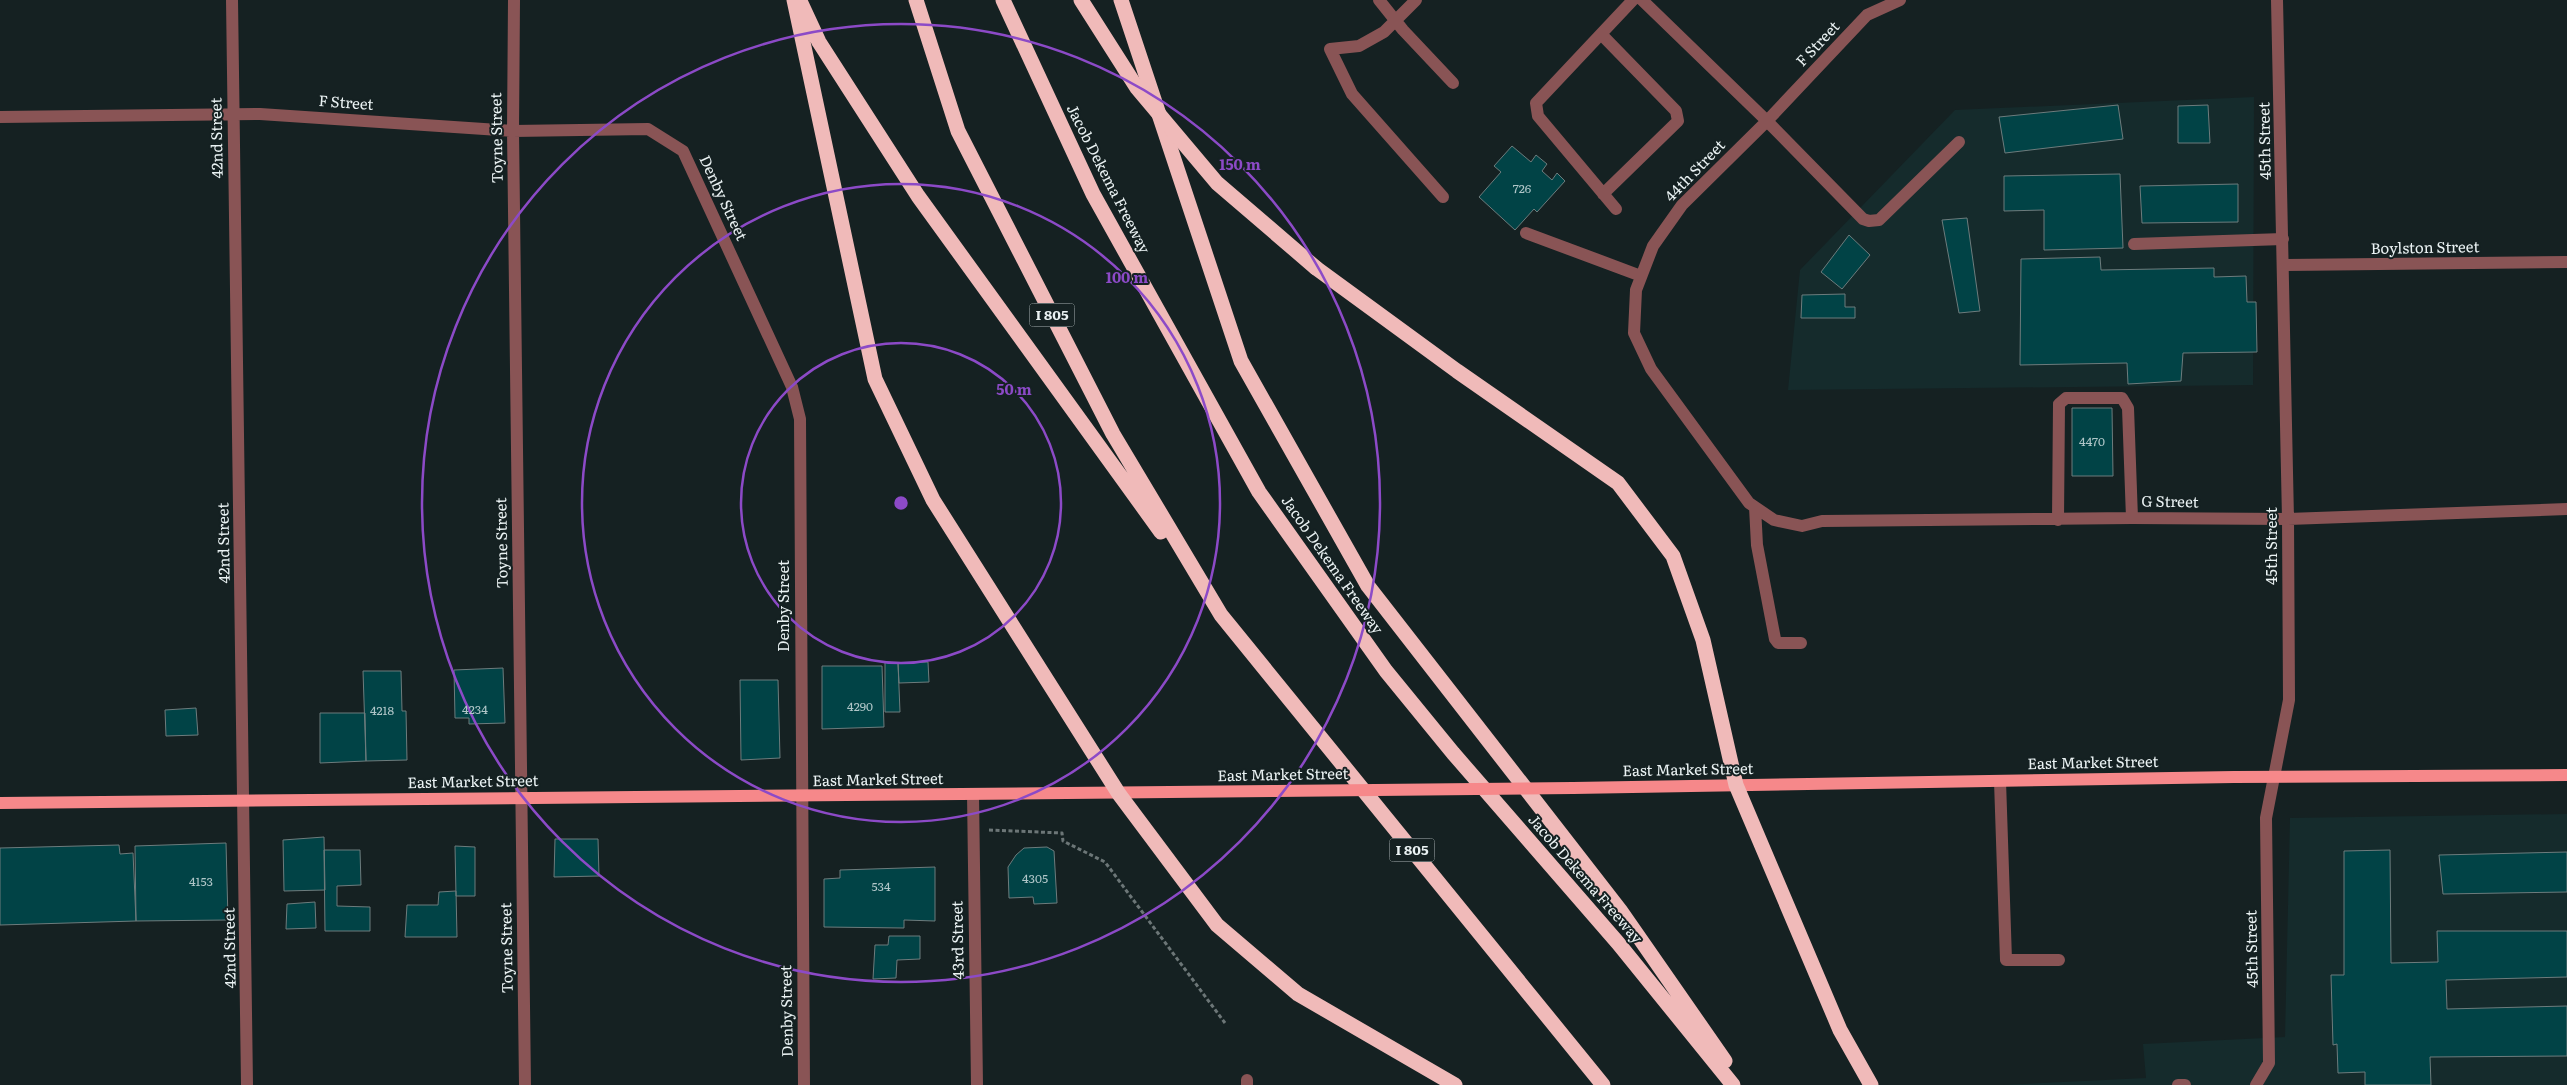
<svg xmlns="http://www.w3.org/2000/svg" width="2567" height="1085" viewBox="0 0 2567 1085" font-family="Literata,serif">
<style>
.built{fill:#152b2c}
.building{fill:#014346;stroke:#6d7c7d}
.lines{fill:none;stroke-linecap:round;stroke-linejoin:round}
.path{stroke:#6c7677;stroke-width:3;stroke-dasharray:4 2.5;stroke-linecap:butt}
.minor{stroke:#895455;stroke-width:12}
.major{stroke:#f6888a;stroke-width:12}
.highway{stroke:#f0bab9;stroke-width:15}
.major-bridge{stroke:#f6888a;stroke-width:12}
.highway-bridge{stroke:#f0bab9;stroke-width:15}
.ring{fill:none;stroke:#8c4ac7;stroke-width:2.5}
.labels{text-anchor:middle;stroke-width:4;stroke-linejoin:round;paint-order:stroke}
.number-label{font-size:12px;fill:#b0c6c8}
.shield{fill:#152122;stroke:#aab3b4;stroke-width:1}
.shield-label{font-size:14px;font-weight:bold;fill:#eaf2f3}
.street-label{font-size:15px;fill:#eaf2f3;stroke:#152122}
.centre{fill:#8c4ac7;stroke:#152122;stroke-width:2.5}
.ring-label{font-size:15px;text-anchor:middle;font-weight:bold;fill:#8c4ac7;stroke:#152122;stroke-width:4;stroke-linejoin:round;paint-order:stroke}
</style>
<rect width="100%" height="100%" fill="#152122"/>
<!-- built -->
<path class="built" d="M2254 97 2253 385 1788 390 1800 270 1955 110Z
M2567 814V1085H2003L2146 1078 2143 1044 2285 1037 2290 818Z"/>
<!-- building -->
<path class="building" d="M2118 105 2123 139 2005 153 1999 117Z
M2208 105 2210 143H2178V106Z
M1512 146 1531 162 1536 155 1547 164 1542 171 1552 180 1557 173 1565 181 1537 212 1534 209 1515 230 1479 197 1501 172 1494 166Z
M2120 174 2123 248 2044 250V210L2004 211V176Z
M2238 184V222L2142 223 2140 186Z
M1967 218 1980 311 1959 313 1942 220Z
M1849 235 1870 255 1842 289 1821 272Z
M2100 257 2101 270 2214 268V277L2246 276 2247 302H2256L2257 352 2183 353 2181 381 2128 384 2127 363 2020 365 2021 259Z
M1845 294V307H1855V318H1801L1802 295Z
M2072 408H2112L2113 476H2072Z
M885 662 898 663 900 712H885Z
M928 662 929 682 899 683 898 663Z
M822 666H882L884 727 822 729Z
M503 668 505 723 469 724V718H455L454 670Z
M363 671H401L402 711H406L407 760 366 761Z
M740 680H778L780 758 741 760Z
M196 708 198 735 166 736 165 710Z
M320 713H365L366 761 320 763Z
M324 837 325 890 284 891 283 840Z
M555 839H598L599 876 554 877Z
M226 843 228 920 136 921 135 846Z
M119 845 120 854 133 853 136 921 0 925V848Z
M455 846 475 847V896H456Z
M1047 847 1054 851 1057 903 1034 904 1033 897 1009 898 1008 867 1016 855 1024 848Z
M324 850H360L361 885 337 886V906L370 907V931H325Z
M2390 850 2391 963 2438 962 2437 931H2567V977L2446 980 2447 1009 2567 1006V1056L2430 1057 2431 1085H2365V1072L2338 1073 2337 1044 2333 1045 2331 975H2344V851Z
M2567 852V892L2443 894 2439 855Z
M935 867V921L904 920V928L824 927V879L840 878V870Z
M456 891 457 937H405L407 905H438L439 892Z
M315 902 316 928 286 929 287 904Z
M889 936H920V959L897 960 896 978 873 979 875 945H888Z"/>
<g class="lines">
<!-- path -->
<path class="path" d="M989 830 1062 833 1063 841 1105 862 1225 1023"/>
<!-- minor -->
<path class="minor" d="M232 0 247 1085
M514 0 513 131 525 1085
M1379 0 1403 30 1453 83
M1416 0 1384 32 1359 46 1330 49 1352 94 1443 197
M1642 0 1767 121 1863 219 1869 221 1879 220 1959 142
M1900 0 1867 15 1767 121 1682 205 1653 246 1636 290 1634 333 1651 369 1749 503 1774 520 1802 526 1822 521 2132 518 2288 519 2567 509
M1601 34 1676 111 1678 121 1603 194
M0 117 260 114 513 131 648 129 683 151 792 387 800 419 804 1085
M1616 209 1538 116 1536 103 1633 0
M1526 233 1641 276
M2134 244 2283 239
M2284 265 2567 262
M1755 507 1757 545 1775 639 1778 643H1801
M2058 520 2059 404 2066 398H2122L2128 408 2132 518
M2000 781 2006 960H2059
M973 794 977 1085
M1247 1085V1080
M2178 1085H2185
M2256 1085 2269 1063 2266 818 2289 700 2288 519 2277 0"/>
<!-- major -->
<path class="major" d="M1573 788 2234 777 2567 775
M0 803 1275 791"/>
<!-- highway -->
<path class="highway" d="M794 0 875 379 933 500 1119 794 1217 925 1298 994 1455 1085
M916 0 958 131 1113 434 1221 615 1603 1085
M1003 0 1093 194 1259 492 1386 671 1453 753 1618 943 1733 1085
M1121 0 1241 361 1368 586 1620 910 1725 1061
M800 1 819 42 918 196 1161 532
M1316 268 1457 371 1618 483 1673 556 1703 640 1736 785 1840 1030 1871 1085"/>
<!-- major-bridge -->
<path class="major-bridge" d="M1275 791 1573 788"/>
<!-- highway-bridge -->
<path class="highway-bridge" d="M1081 0 1137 88 1217 183 1316 268"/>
</g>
<!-- distance rings -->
<g class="ring">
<circle cx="901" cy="503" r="160"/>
<circle cx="901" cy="503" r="319"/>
<circle cx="901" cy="503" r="479"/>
</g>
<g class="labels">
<!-- number labels -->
<g class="number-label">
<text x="1522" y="193">726</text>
<text x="2092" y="446">4470</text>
<text x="860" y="711">4290</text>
<text x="475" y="714">4234</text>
<text x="382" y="715">4218</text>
<text x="1035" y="883">4305</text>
<text x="201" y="886">4153</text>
<text x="881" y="891">534</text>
</g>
<!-- shield labels -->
<g class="shield">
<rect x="1029.5" y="303.5" width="45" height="23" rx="4"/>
<rect x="1389.5" y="838.5" width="45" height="23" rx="4"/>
</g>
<g class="shield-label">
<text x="1052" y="320">I 805</text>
<text x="1412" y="855">I 805</text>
</g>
<!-- street labels -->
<g class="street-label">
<text transform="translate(1818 44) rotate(-47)" y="5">F Street</text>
<text transform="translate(346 103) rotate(4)" y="5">F Street</text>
<text transform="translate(217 138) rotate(-91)" y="5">42nd Street</text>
<text transform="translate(497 138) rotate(-91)" y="5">Toyne Street</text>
<text transform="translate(2265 141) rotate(-91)" y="5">45th Street</text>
<text transform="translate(1695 171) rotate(-46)" y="5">44th Street</text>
<text transform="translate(1108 179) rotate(63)" y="5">Jacob Dekema Freeway</text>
<text transform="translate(723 198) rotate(65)" y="5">Denby Street</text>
<text transform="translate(2425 248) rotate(-1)" y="5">Boylston Street</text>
<text transform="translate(2170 502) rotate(1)" y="5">G Street</text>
<text transform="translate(224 543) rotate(-91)" y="5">42nd Street</text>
<text transform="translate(502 543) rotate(-91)" y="5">Toyne Street</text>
<text transform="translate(2272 546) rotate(-90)" y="5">45th Street</text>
<text transform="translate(1332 565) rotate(55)" y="5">Jacob Dekema Freeway</text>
<text transform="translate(784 606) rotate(-90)" y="5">Denby Street</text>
<text transform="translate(2093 763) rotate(-1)" y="5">East Market Street</text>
<text transform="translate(1688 770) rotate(-1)" y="5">East Market Street</text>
<text transform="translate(1283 775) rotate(-1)" y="5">East Market Street</text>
<text transform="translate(878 780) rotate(-1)" y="5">East Market Street</text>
<text transform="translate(473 782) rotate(-1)" y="5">East Market Street</text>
<text transform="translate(1585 879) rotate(49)" y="5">Jacob Dekema Freeway</text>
<text transform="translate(958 940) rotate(-91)" y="5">43rd Street</text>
<text transform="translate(230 948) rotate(-91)" y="5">42nd Street</text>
<text transform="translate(507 948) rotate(-91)" y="5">Toyne Street</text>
<text transform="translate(2252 949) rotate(-91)" y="5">45th Street</text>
<text transform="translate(787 1011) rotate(-91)" y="5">Denby Street</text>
</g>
</g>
<circle cx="901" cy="503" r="8" class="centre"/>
<g class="ring-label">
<text x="1240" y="170">150 m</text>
<text x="1127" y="283">100 m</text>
<text x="1014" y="395">50 m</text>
</g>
</svg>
